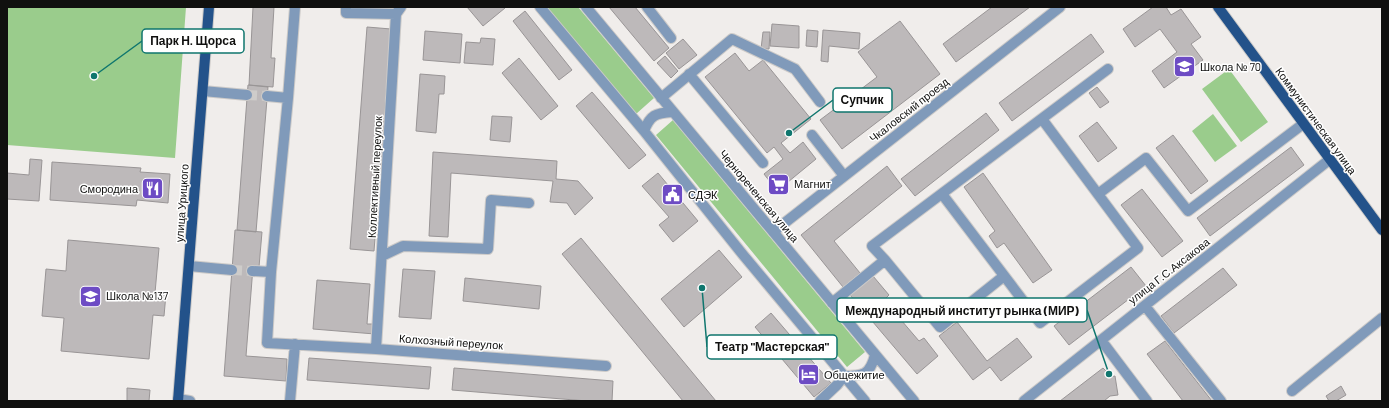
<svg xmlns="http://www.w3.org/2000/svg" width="1389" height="408" viewBox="0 0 1389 408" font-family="Barlow,sans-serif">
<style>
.green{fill:#9acc8c}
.building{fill:#bdb9ba;stroke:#999596}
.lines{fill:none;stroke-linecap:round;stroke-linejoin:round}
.minor-tunnel{stroke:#ceccca;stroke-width:10;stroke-dasharray:10 5;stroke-linecap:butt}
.minor-casing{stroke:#cccac8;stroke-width:12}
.major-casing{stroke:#cccac8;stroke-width:12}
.minor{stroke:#809aba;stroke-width:10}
.major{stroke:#23528a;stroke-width:10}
.labels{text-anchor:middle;stroke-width:3;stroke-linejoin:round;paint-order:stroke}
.poi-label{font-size:11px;fill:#10100f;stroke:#fff;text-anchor:start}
.street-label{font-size:11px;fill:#10100f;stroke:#fff}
.leader{fill:none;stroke:#0f766e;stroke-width:1.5}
.callout-dot{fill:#0f766e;stroke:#fff;stroke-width:1.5}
.callout{fill:#fff;stroke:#0f766e;stroke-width:1.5}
.callout-label{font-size:12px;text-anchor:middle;font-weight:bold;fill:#10100f}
</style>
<rect width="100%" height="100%" fill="#f0edeb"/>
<!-- green -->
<path class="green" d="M7 7H186L175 158 7 145Z
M546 7H578L654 98 636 114Z
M1229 69 1268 122 1241 142 1202 89Z
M1213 114 1237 146 1215 162 1192 131Z
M673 120 865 352 847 367 656 135Z"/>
<!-- building -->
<path class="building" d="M253 7H274L271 58H275L273 87 249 85Z
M467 7H504L505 8 483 26Z
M609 7H635L669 48 654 61Z
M992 7H1030L956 62 943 44Z
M1153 7H1166L1171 15 1181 9 1201 37 1191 44 1203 60 1164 88 1152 71 1177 52 1160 29 1135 47 1123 29Z
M525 11 572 70 559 80 513 21Z
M900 21 940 74 842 149 820 120 877 77 858 52Z
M772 24 799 26V48L770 46Z
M367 27 391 29 374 251 350 249Z
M807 30 818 31 817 47 806 46Z
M823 30 860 33 859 49 829 46 828 62 821 61Z
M425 31 462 34 460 63 423 60Z
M763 32H770L769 49H761Z
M1091 34 1104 52 1012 121 999 103Z
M481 38 495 39 493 65 464 63 466 42 480 43Z
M683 39 697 55 679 69 666 53Z
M735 53 749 71 763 60 811 119 781 143 790 153 803 142 816 159 777 191 764 174 783 159 774 147 767 153 705 77Z
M665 56 678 71 671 78 657 63Z
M519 58 558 106 541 120 502 73Z
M420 74 445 76 444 94H439L436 133 416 131Z
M248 85 268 87 256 232 237 230Z
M1097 87 1109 102 1100 108 1089 93Z
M592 92 646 155 629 169 576 106Z
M986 113 999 130 915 196 901 179Z
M492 116 512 117 510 142 490 140Z
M1097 122 1117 148 1098 162 1079 136Z
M1173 135 1208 181 1191 194 1156 148Z
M1291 147 1304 165 1210 236 1197 218Z
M433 152 557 161 556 179 578 181 593 198 575 215 567 203 550 202 553 181 451 173 448 237 429 236Z
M30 159 42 160 39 201 7 199V173L29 175Z
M52 162 141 168 140 172 170 174 168 203 137 200 136 206 50 200Z
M887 166 902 186 834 241 860 273 843 287 801 235Z
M658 173 698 221 673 242 659 225 669 217 642 186Z
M983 173 1052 270 1033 283 1004 243 997 248 989 236 995 231 964 187Z
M1142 189 1183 241 1162 257 1121 205Z
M235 230 262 232 259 267H253L246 356 287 359 286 381 224 376Z
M581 238 716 401H683L562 254Z
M68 240 159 248 155 293 166 294 164 316 153 315 149 359 61 351 64 318 42 316 46 269 66 271Z
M719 250 742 277 684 327 661 299Z
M1131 267 1146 286 1069 345 1054 326Z
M1223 268 1237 285 1174 333 1161 316Z
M403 269 435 271 431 319 399 317Z
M873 276 889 295 884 300 919 341 924 338 938 356 917 374 850 295Z
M465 278 541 286 539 309 463 301Z
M317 280 370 284 367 324H375V334L313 329Z
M771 313 831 383 814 397 755 327Z
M957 322 987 361 1017 338 1032 357 1001 381 990 367 973 380 939 336Z
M1165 341 1212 401H1183L1147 354Z
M309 358 431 367 429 389 307 380Z
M454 368 613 381 612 401H587L452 390Z
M1103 368 1107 372 1108 377 1115 376 1118 395 1110 396 1104 401H1060Z
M1341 386 1346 395 1336 401H1329L1326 396Z
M127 388 150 390 149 401H127Z"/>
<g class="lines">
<!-- minor-tunnel -->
<path class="minor-tunnel" d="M247 95 267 96
M232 270 252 271"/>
<defs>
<path id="minor" d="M346 7V13L396 14
M540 7 644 131 744 256 865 401
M586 7 914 401
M647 7 671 38
M689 74 763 163
M203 91 247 95
M288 98 295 7
M661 98 732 39 795 69 820 102
M644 131C650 115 656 113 672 112
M812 135 844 176
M942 194 1040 323 1138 248 1042 119
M1098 194 1146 158 1188 211 1303 124
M773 232 1060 7
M382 256 403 246 488 249 491 200 529 203
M885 260 940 327 1004 276
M189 266 232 270
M252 271 271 272 288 98 267 96
M271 272 267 343 376 349 606 366
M832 303 885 260 872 246 1108 69
M1145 306 1221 401
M1101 340 1147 401
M376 349 396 14 401 7
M844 376C863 376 870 375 875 355
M1292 391 1382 318
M178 399 190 401
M290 401 295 344
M820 401 837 385 844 376
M1024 401 1329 160"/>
<path id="major" d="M1218 7 1382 230
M178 401 209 7"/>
</defs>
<!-- minor casing -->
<use href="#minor" class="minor-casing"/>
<!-- major casing -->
<use href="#major" class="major-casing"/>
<!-- minor -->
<use href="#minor" class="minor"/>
<!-- major -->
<use href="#major" class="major"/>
</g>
<!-- icons -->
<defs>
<symbol id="school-square" viewBox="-11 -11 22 22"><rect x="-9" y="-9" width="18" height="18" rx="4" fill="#6d4bc4" stroke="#fff"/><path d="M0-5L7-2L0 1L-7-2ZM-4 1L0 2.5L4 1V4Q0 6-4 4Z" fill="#fff"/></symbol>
<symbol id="supermarket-square" viewBox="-11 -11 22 22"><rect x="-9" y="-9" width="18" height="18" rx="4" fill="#6d4bc4" stroke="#fff"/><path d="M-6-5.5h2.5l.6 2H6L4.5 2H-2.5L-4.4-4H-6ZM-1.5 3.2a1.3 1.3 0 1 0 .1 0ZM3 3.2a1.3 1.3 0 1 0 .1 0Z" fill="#fff"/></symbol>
<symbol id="restaurant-square" viewBox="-11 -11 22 22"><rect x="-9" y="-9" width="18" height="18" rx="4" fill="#6d4bc4" stroke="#fff"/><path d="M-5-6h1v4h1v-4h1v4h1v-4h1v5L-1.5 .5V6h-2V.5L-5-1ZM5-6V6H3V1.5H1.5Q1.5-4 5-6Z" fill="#fff"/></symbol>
<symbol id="civic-square" viewBox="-11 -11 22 22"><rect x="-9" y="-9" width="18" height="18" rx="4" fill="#6d4bc4" stroke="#fff"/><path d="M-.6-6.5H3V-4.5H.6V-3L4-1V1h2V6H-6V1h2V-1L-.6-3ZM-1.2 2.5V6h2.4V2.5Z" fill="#fff"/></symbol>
<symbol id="hotel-square" viewBox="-11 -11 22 22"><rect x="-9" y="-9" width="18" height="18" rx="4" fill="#6d4bc4" stroke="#fff"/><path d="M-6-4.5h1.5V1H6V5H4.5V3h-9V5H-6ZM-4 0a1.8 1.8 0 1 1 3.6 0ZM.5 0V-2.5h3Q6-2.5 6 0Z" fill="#fff"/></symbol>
</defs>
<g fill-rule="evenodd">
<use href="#school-square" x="1172" y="54" width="25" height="25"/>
<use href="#supermarket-square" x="766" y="172" width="25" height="25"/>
<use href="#restaurant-square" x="140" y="176" width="25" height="25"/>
<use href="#civic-square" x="660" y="182" width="25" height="25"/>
<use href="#school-square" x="78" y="284" width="25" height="25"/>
<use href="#hotel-square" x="796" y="362" width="25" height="25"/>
</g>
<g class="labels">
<!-- poi labels -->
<g class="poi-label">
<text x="1200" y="71">Школа № 70</text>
<text x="794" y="188">Магнит</text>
<text x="138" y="193" text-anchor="end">Смородина</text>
<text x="688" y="199">СДЭК</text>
<text x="106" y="300">Школа №137</text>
<text x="824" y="379">Общежитие</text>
</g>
<!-- street labels -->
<g class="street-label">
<text transform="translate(909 110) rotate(-38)" y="4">Чкаловский проезд</text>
<text transform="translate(1316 121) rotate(54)" y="4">Коммунистическая улица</text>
<text transform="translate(375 177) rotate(-87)" y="4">Коллективный переулок</text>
<text transform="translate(759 196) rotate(50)" y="4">Чернореченская улица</text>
<text transform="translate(182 203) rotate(-86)" y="4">улица Урицкого</text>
<text transform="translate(1169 271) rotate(-38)" y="4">улица Г.С.Аксакова</text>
<text transform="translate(451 342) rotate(4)" y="4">Колхозный переулок</text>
</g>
</g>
<!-- callouts -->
<path class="leader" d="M94 76L142 41M789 133L833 100M1109 374L1087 310M702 288L707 347"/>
<g class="callout-dot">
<circle cx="94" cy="76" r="4"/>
<circle cx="789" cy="133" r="4"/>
<circle cx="1109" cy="374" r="4"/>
<circle cx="702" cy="288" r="4"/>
</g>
<g class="callout">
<rect x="142" y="29" width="102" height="24" rx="4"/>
<rect x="833" y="88" width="59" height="24" rx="4"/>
<rect x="837" y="298" width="250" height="24" rx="4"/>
<rect x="707" y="335" width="130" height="24" rx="4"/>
</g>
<g class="callout-label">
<text x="193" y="45">Парк Н. Щорса</text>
<text x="862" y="104">Супчик</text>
<text x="962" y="315">Международный институт рынка (МИР)</text>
<text x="772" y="351">Театр "Мастерская"</text>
</g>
<!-- border -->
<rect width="1389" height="408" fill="none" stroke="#10100f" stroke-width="16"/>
</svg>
